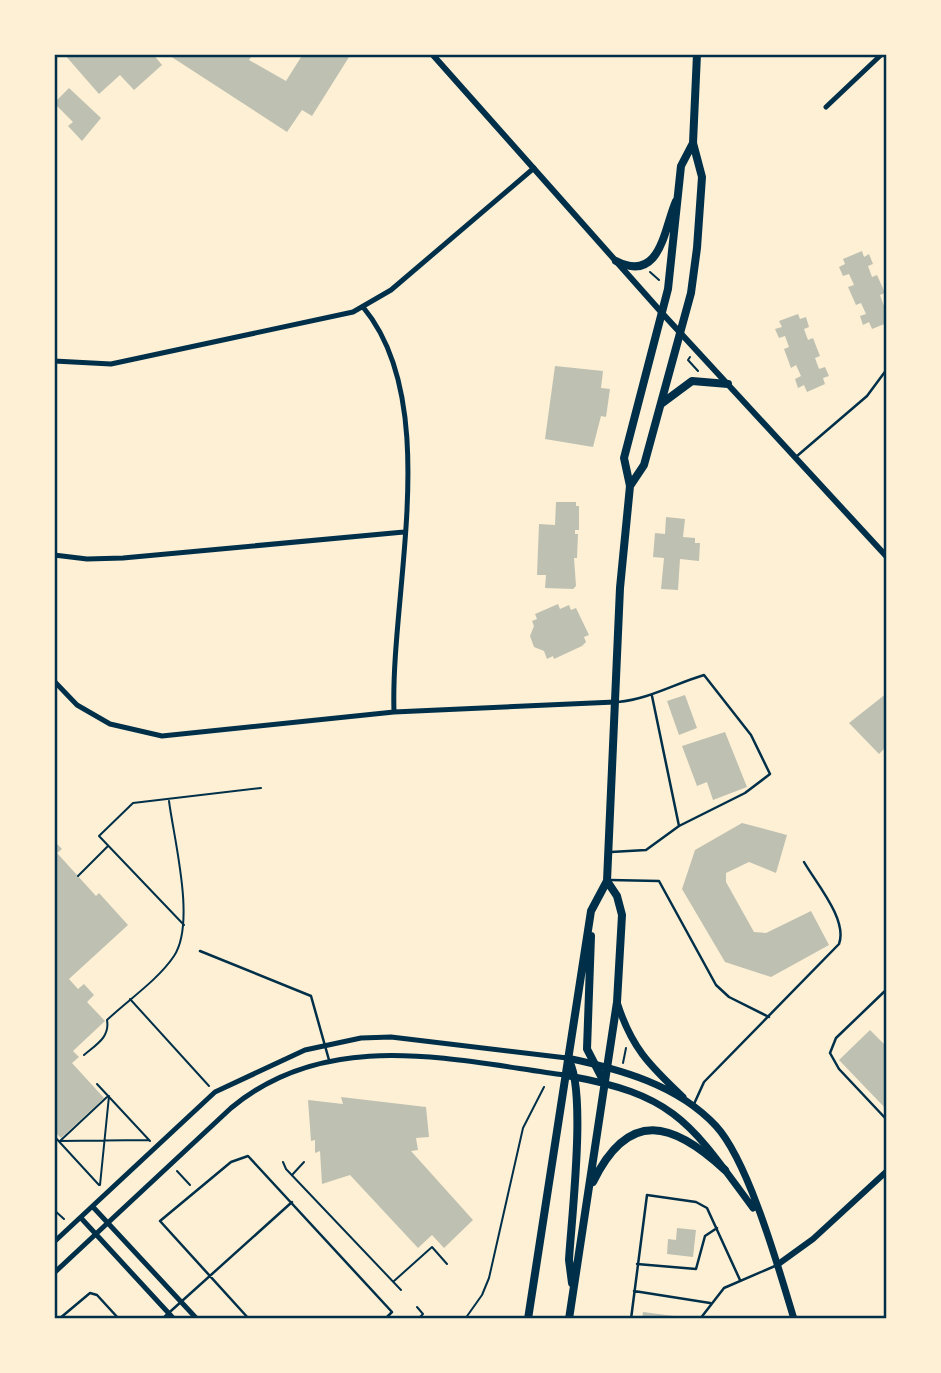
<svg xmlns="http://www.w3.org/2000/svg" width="941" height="1373" viewBox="0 0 941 1373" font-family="Poppins,sans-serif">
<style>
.building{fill:#bec0b2}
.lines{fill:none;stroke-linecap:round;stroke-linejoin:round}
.path{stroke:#003049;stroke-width:2}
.service{stroke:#003049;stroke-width:2.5}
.minor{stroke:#003049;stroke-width:5}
.tertiary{stroke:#003049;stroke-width:6}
.secondary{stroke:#003049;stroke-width:7}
.primary{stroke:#003049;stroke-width:8}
.neatline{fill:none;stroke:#003049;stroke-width:2.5}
</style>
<rect width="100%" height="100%" fill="#fdf0d5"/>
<!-- building -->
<path class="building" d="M64 54H153L162 65 134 90 120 75 99 94Z
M167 54H253L249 60 286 81 303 54H344L349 57 312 116 302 110 287 132Z
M69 88 101 118 82 141 68 126 73 122 54 103Z
M862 251 864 257 869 254 873 264 868 266 872 277 877 275 885 293 880 295 884 306 887 305V323L872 329 869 322 863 325 860 316 866 314 861 303 856 305 848 287 854 285 849 274 843 276 839 267 845 264 843 259Z
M798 314 800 319 806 317 809 327 804 329 808 340 813 338 820 356 815 358 819 369 825 367 829 376 823 378 825 384 807 392 804 385 798 388 795 379 801 376 796 365 791 368 784 349 789 347 785 336 779 338 775 329 782 327 779 321Z
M555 366 603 371 601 388 610 389 606 417 601 416 593 447 545 439Z
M556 502H576V506H579V530H575V534H578L577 558H574L576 586 573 589 545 588 546 575H537L539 524 555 525Z
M666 517 685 519 683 537 695 538V543H700L699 561 680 559 678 590 661 589 664 558 653 557 655 533 665 534Z
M558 604 560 609 569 605 571 610 576 608 589 635 584 637 586 642 582 646 554 659 553 656 547 659 544 651 534 647 530 636 534 626 532 621 537 619 535 614Z
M887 693V746L879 754 849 723Z
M685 695 697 728 679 735 667 701Z
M725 732 747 787 713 800 707 782 697 786 682 746Z
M742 823 787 835 776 873 749 862 726 873V882L754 932 766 933 811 911 829 945 771 977 725 962 682 889 695 850Z
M54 841 62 849 57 853 96 896 99 893 128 925 69 979 78 989 84 984 94 995 87 1002 105 1021 73 1051 79 1057 72 1063 104 1098 61 1138 54 1131Z
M870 1030 887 1047V1110L839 1060Z
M341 1097 426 1107 429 1137 416 1138 418 1150 411 1151 473 1220 444 1248 432 1235 418 1248 350 1175 322 1184 320 1151 315 1153V1140L311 1141 308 1100 343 1104Z
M677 1228 696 1230 693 1257 667 1254 668 1239 676 1240Z
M643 1312 674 1316 673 1319H642Z"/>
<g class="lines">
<!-- path -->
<path class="path" d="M650 272 659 280
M690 357 688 360 698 371
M78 876 108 846
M184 925 99 836 133 803 261 788
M130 999 209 1086
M84 1055C97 1044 110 1037 107 1020 128 1000 158 980 174 956 196 923 174 840 169 801
M623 1063 626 1048
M97 1084 150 1141
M54 1136 99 1185
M59 1141 149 1140
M60 1141 107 1097
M283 1162 286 1169 401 1290
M177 1171 190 1185
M292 1175 304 1162
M100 1185 109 1096
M54 1210 64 1219
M394 1281 432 1247 447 1264
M417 1307 423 1314 418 1319
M465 1319 482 1295 489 1278 523 1128 544 1087"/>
<!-- service -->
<path class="service" d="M797 456 867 396 887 369
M652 696 679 826
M611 852 646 850 679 826 745 793 770 774 751 735 704 675C674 684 649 699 618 702
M610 880 659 881 716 985 729 997 769 1017
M200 951 311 996 329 1060
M887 989 836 1038 830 1053 839 1069 887 1120
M694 1104 704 1082 839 944C848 920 816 883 804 862
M637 1264 696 1269 705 1236 717 1228
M634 1291 710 1303
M59 1319 90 1293 97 1295 119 1319
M162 1319 292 1202
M249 1319 160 1221 231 1162 248 1156 392 1312 385 1319
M631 1319 647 1195 696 1202 707 1208 740 1280
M700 1319 724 1288 775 1266"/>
<!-- minor -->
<path class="minor" d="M826 107 882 54
M363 307C444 404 390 593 394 712
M54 361 111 364 353 312 391 290 534 168
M54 555 87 559 123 558 404 532
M54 681 77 705 110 724 162 736 394 712 615 702
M93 1207 197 1319
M81 1218 174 1319
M54 1242 215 1092 305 1050 361 1038 391 1037 567 1058
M54 1273 231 1108C328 1027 451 1060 565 1075"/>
<!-- tertiary -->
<path class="tertiary" d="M432 54 662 313 887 557
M777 1265 813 1239 887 1171"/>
<!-- secondary -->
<path class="secondary" d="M617 1002C631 1047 649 1065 683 1097
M567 1058C620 1069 678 1085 716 1126 749 1162 779 1270 794 1319
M569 1076C676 1095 691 1124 753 1208"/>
<!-- primary -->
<path class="primary" d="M616 261C661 284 664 228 676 201
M661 404 692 381 728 384
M630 486 644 465 691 293 697 248 702 177 693 143 697 54
M591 936 587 1049 604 1082
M567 1058C588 1083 571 1222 569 1260L572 1283
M593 1182C629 1108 673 1122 725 1170
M528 1319 591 911 607 881 620 588 630 486 624 458 668 289 681 166 693 143
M569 1319 617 1002 622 915 617 896 607 881"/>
</g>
<!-- border -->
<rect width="941" height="1373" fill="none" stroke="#fdf0d5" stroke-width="112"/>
<rect x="56" y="56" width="829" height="1261" class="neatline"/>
</svg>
